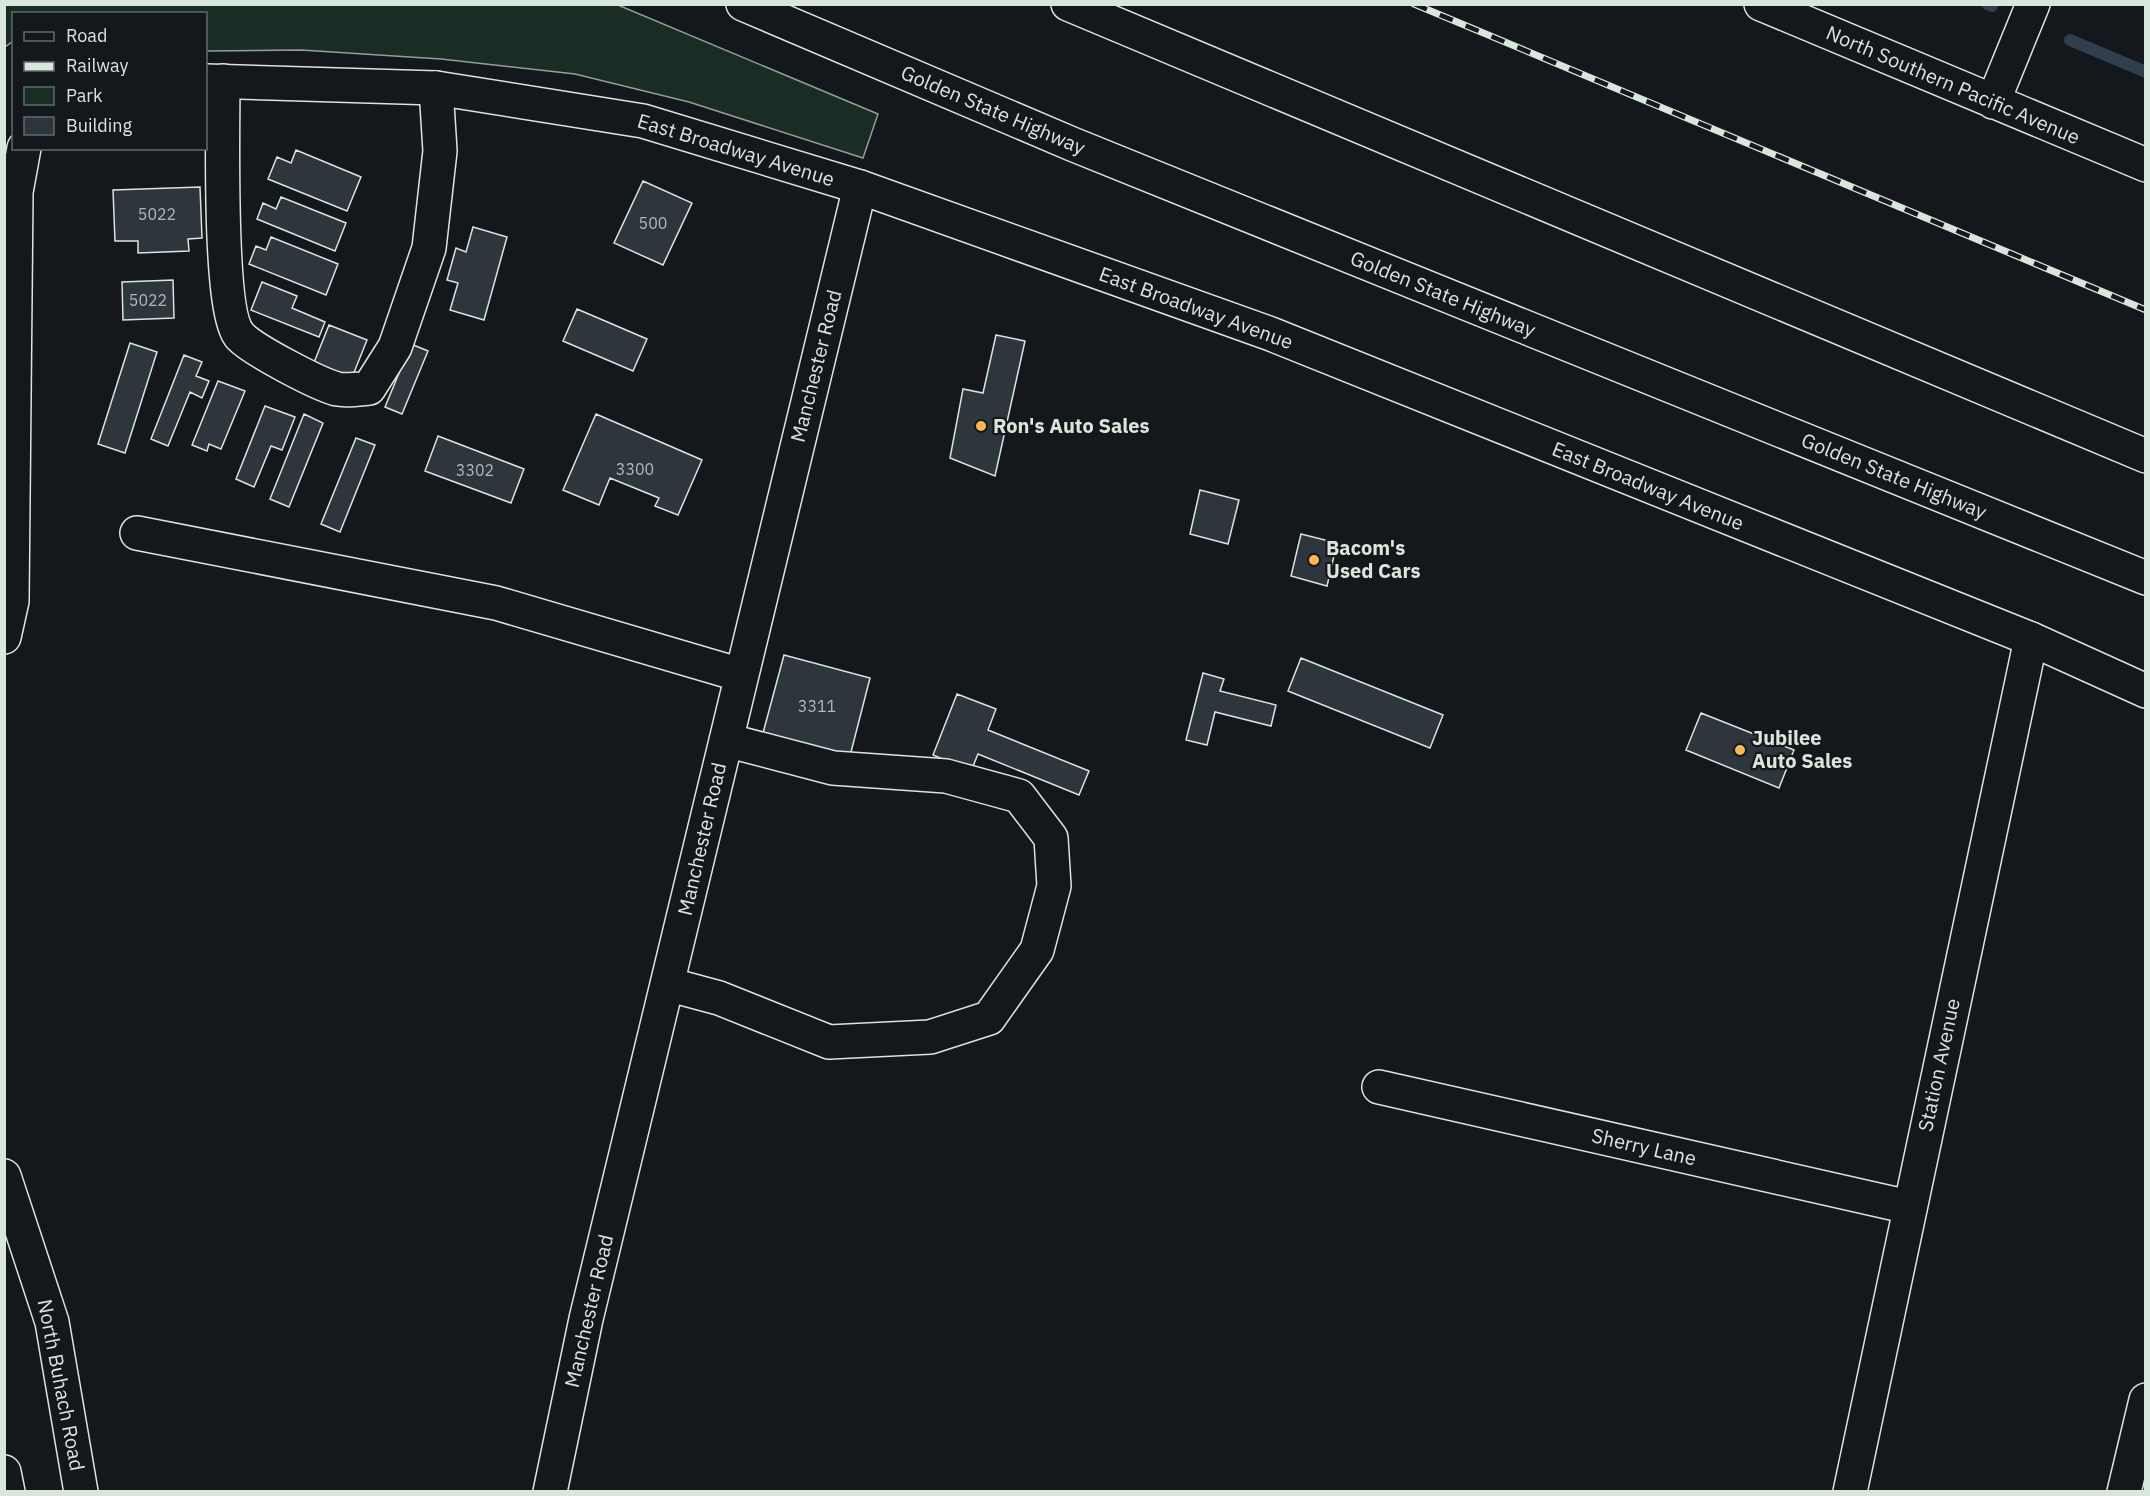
<svg xmlns="http://www.w3.org/2000/svg" width="2150" height="1496" viewBox="0 0 2150 1496" font-family="'IBM Plex Sans',sans-serif">
<style>
.green{fill:#1a2d24;stroke:#939e99;stroke-width:1.5}
.lines{fill:none;stroke-linecap:round;stroke-linejoin:round}
.stream{stroke:#2f3f4d;stroke-width:12}
.building{fill:#2c363c;stroke:#d8e6dc;stroke-width:1.5}
.minor-casing{stroke:#d8e6dc;stroke-width:36}
.major-casing{stroke:#d8e6dc;stroke-width:36}
.highway-casing{stroke:#d8e6dc;stroke-width:36}
.minor{stroke:#14181c;stroke-width:33}
.major{stroke:#14181c;stroke-width:33}
.highway{stroke:#14181c;stroke-width:33}
.rail-casing{stroke:#d8e6dc;stroke-width:7}
.rail{stroke:#14181c;stroke-width:4.5;stroke-dasharray:14;stroke-linecap:butt}
.poi-dot{fill:#ffb74d;stroke:#14181c;stroke-width:2}
.labels{text-anchor:middle;stroke-width:4.5;stroke-linejoin:round;paint-order:stroke}
.number-label{font-size:16px;fill:#adbab4}
.street-label{font-size:20px;fill:#d8e6dc;stroke:#14181c}
.poi-label{font-size:20px;font-weight:bold;fill:#d8e6dc;stroke:#14181c;text-anchor:start}
</style>
<rect width="100%" height="100%" fill="#14181c"/>
<!-- green -->
<path class="green" d="M5 4 618 5 878 114 863 158 689 102 575 74 441 59 301 50 206 51V14H14L13 41 5 47Z"/>
<g class="lines">
<!-- stream -->
<path class="stream" d="M1987 4 1992 6
M2070 40 2146 72"/>
</g>
<!-- building -->
<path class="building" d="M296 150 361 177 347 211 268 179 277 157 291 163Z
M643 181 692 203 663 265 614 243Z
M200 187 202 238 188 239 189 251 138 253V241H115L113 190Z
M281 197 346 223 335 251 257 219 263 203 276 209Z
M473 227 507 237 484 320 450 310 458 283 447 280 456 248 466 252Z
M271 237 338 264 326 295 249 264 256 246 266 250Z
M173 280 174 318 123 320 122 282Z
M262 282 297 296 292 308 325 322 319 337 251 310Z
M577 309 647 339 633 371 563 341Z
M329 325 367 340 351 380 313 365Z
M996 335 1025 341 995 476 950 458 963 389 983 393Z
M130 343 157 352 125 453 98 444Z
M411 344 428 351 402 414 385 407Z
M184 355 202 362 196 376 209 381 202 398 190 392 168 446 151 439Z
M218 381 245 391 221 449 209 444 207 451 192 445Z
M265 406 295 417 282 450 271 446 254 487 236 479Z
M304 414 323 423 289 507 270 499Z
M596 414 702 460 678 515 655 506 659 498 610 478 599 505 563 490Z
M438 436 524 469 511 503 425 471Z
M356 438 375 445 340 532 321 524Z
M1200 490 1239 500 1228 544 1190 534Z
M1301 534 1337 543 1327 586 1291 576Z
M784 655 870 678 850 756 763 733Z
M1301 658 1443 715 1430 748 1288 691Z
M1203 673 1224 679 1220 691 1276 705 1271 726 1215 712 1207 745 1186 740Z
M957 694 996 709 988 730 1089 771 1079 795 978 754 971 771 933 755Z
M1701 713 1794 750 1779 788 1686 750Z"/>
<g class="lines">
<defs>
<path id="minor" d="M1761 4 2146 165
M223 81C223 123 218 312 240 336 253 350 318 384 337 389 346 391 359 389 369 388L395 347 429 248 440 151 436 88
M1993 102 2033 4
M137 533 496 603 741 675
M667 984 719 998 829 1042 930 1037 989 1018 1037 950 1054 886 1051 838 1019 796 946 776 833 768 726 740
M1379 1087 1909 1207
M550 1492 586 1319 860 187
M1850 1492 2031 639
M2124 1492 2146 1400"/>
<path id="major" d="M206 81 436 88 643 121 860 187 1271 334 2031 639 2146 691
M4 637 12 601 16 192 24 148
M4 1176 52 1322 81 1492
M4 1472 8 1492"/>
<path id="highway" d="M743 4 1072 144 2146 578
M1068 4 2146 456"/>
</defs>
<!-- minor casing -->
<use href="#minor" class="minor-casing"/>
<!-- major casing -->
<use href="#major" class="major-casing"/>
<!-- highway casing -->
<use href="#highway" class="highway-casing"/>
<!-- minor -->
<use href="#minor" class="minor"/>
<!-- major -->
<use href="#major" class="major"/>
<!-- highway -->
<use href="#highway" class="highway"/>
<defs>
<path id="rail" d="M1414 4 2146 310"/>
</defs>
<!-- rail casing -->
<use href="#rail" class="rail-casing"/>
<!-- rail -->
<use href="#rail" class="rail"/>
</g>
<!-- markers -->
<g class="poi-dot">
<circle cx="981" cy="426" r="6"/>
<circle cx="1314" cy="560" r="6"/>
<circle cx="1740" cy="750" r="6"/>
</g>
<g class="labels">
<!-- number labels -->
<g class="number-label">
<text x="157" y="220">5022</text>
<text x="653" y="229">500</text>
<text x="148" y="306">5022</text>
<text x="635" y="475">3300</text>
<text x="475" y="476">3302</text>
<text x="817" y="712">3311</text>
</g>
<!-- street labels -->
<g class="street-label">
<text transform="translate(1953 85) rotate(23)" y="7">North Southern Pacific Avenue</text>
<text transform="translate(993 110) rotate(23)" y="7">Golden State Highway</text>
<text transform="translate(736 150) rotate(17)" y="7">East Broadway Avenue</text>
<text transform="translate(1443 294) rotate(22)" y="7">Golden State Highway</text>
<text transform="translate(1196 308) rotate(20)" y="7">East Broadway Avenue</text>
<text transform="translate(816 366) rotate(-76)" y="7">Manchester Road</text>
<text transform="translate(1894 476) rotate(22)" y="7">Golden State Highway</text>
<text transform="translate(1648 486) rotate(22)" y="7">East Broadway Avenue</text>
<text transform="translate(702 839) rotate(-77)" y="7">Manchester Road</text>
<text transform="translate(1939 1065) rotate(-78)" y="7">Station Avenue</text>
<text transform="translate(1644 1147) rotate(13)" y="7">Sherry Lane</text>
<text transform="translate(589 1311) rotate(-77)" y="7">Manchester Road</text>
<text transform="translate(61 1385) rotate(79)" y="7">North Buhach Road</text>
</g>
<!-- poi labels -->
<g class="poi-label">
<text x="993" y="433">Ron's Auto Sales</text>
<text x="1326" y="555">Bacom's<tspan x="1326" dy="23">Used Cars</tspan></text>
<text x="1752" y="745">Jubilee<tspan x="1752" dy="23">Auto Sales</tspan></text>
</g>
</g>
<!-- border -->
<rect width="2150" height="1496" fill="none" stroke="#d8e6dc" stroke-width="12"/>
<!-- legend -->
<rect x="12" y="12" width="195" height="138" fill="#14181c" stroke="#626a69" stroke-width="1.5"/>
<rect x="24" y="32" width="30" height="9" fill="#14181c" stroke="#626a69" stroke-width="1.5"/>
<text x="66" y="42" font-size="18" fill="#d8e6dc">Road</text>
<rect x="24" y="62" width="30" height="9" fill="#d8e6dc" stroke="#626a69" stroke-width="1.5"/>
<text x="66" y="72" font-size="18" fill="#d8e6dc">Railway</text>
<rect x="24" y="87" width="30" height="18" fill="#1a2d24" stroke="#626a69" stroke-width="1.5"/>
<text x="66" y="102" font-size="18" fill="#d8e6dc">Park</text>
<rect x="24" y="117" width="30" height="18" fill="#2c363c" stroke="#626a69" stroke-width="1.5"/>
<text x="66" y="132" font-size="18" fill="#d8e6dc">Building</text>
</svg>
